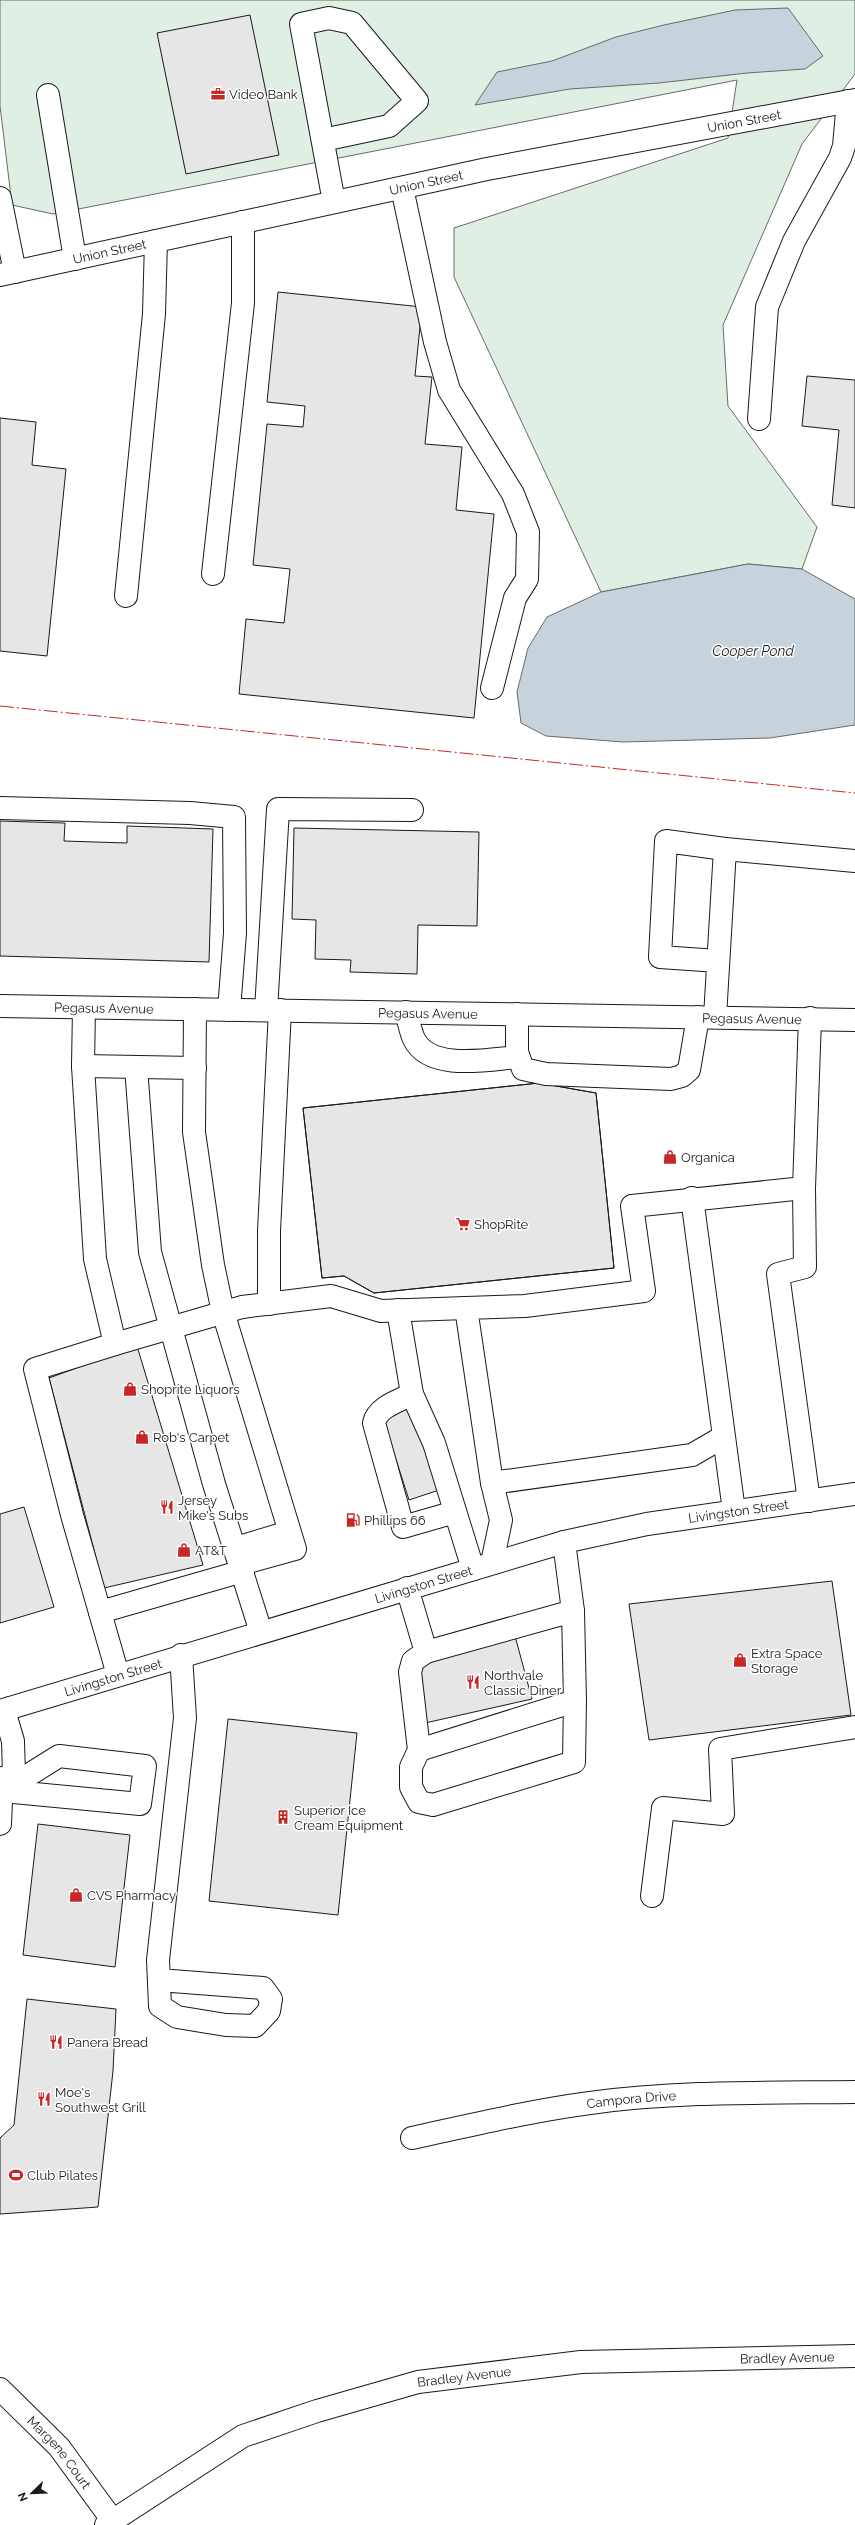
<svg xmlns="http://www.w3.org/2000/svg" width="855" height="2525" viewBox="0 0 855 2525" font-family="Raleway,sans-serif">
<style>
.green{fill:#e0efe3;stroke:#6a6a6a}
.water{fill:#c6d2dc;stroke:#6a6a6a}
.building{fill:#e6e6e6;stroke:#1a1a1a}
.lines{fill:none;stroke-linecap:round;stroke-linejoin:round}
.minor-casing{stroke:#1a1a1a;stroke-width:24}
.major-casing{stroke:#1a1a1a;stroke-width:24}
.minor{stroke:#fff;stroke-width:22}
.major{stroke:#fff;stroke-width:22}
.power{stroke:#c62828;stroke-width:1;stroke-dasharray:14 3 2 3;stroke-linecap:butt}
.labels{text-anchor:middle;stroke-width:3;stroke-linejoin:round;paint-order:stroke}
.poi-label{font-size:13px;fill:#1a1a1a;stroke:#fff;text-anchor:start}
.street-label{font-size:13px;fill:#1a1a1a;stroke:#fff}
.water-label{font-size:14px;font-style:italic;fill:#1a1a1a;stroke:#fff}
</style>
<rect width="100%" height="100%" fill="#fff"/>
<!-- green -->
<path class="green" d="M0 0H855V74L802 144 723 325 728 406 817 527 802 569 748 564 601 592 454 277V228L728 138 737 80 53 214 12 205 0 106Z"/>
<!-- water -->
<path class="water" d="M788 8 823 56 805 69 747 73 659 83 570 89 475 105 497 72 552 61 616 37 664 25 735 10Z
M748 564 802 569 855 599V725L770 738 623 742 546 736 521 723 517 692 528 648 547 617 601 592Z"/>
<!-- building -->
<path class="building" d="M250 15 279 155 186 174 157 33Z
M278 292 422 307 415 376 432 377 425 444 462 447 456 510 494 514 474 718 239 694 246 619 284 623 290 569 253 565 267 424 303 427 305 406 267 402Z
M807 376 855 380V508L832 505 839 430 802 426Z
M0 418 36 422 32 465 66 469 47 656 0 651Z
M0 821 65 823 64 841 127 843V826L213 829 209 962 0 956Z
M294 828 479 832 477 926 418 925 417 974 350 972 351 960 315 959 316 920 292 919Z
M539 1083 596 1093 614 1268 374 1293 344 1276 322 1278 303 1108Z
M539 1083 596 1093 614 1268 374 1293 344 1276 322 1278 303 1108Z
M137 1346 203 1565 104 1588 49 1378Z
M415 1405 442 1489 409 1500 382 1416Z
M24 1507 54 1607 0 1623V1514Z
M832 1581 851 1715 649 1740 629 1604Z
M515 1636 532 1699 425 1723 415 1665Z
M228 1719 357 1733 338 1915 209 1901Z
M38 1824 130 1835 115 1967 23 1955Z
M27 1999 116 2009 113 2071 98 2207 0 2214V2138L14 2125Z"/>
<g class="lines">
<defs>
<g id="minor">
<path d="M48 95 75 259"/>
<path d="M323 140 389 126 417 101 352 23 329 18 301 24 334 202"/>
<path d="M402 188 435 342 449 390 513 494 528 532 527 579 515 598 492 688"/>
<path d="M0 198 15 272"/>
<path id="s1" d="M0 275 487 169 855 100"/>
<path d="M759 419 767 307 794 241 840 158 844 146 848 101"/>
<path d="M213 574 243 303V222"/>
<path d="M126 596 154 314 156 241"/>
<path d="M0 808 190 813 234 817 235 933 229 1010"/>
<path d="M718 961 660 957 666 841 725 849"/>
<path id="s2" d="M0 1006 855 1020"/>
<path d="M84 1008 83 1066 95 1259 115 1344 242 1307 331 1296 381 1311 466 1308"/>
<path d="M195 1009 194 1132 213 1265 223 1312 295 1549 241 1564"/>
<path d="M266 1010 278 809 412 810"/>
<path d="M406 1012C409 1021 410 1031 414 1039 430 1072 490 1059 518 1057"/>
<path d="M517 1014V1052L523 1069 546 1074 671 1079 682 1076 689 1070 698 1017"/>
<path d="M715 1017 725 849 855 861"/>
<path d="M83 1066 195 1068"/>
<path d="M136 1067 150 1252 214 1484 261 1632"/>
<path d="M692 1198 734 1511"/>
<path d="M269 1304V1231L280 1010"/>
<path d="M398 1310 412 1394 434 1443 473 1569"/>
<path d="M115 1344 35 1369 72 1515 118 1675"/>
<path d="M412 1394C399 1401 377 1407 374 1423L403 1527 455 1512"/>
<path d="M492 1483 692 1455 723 1437"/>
<path d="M809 1501 778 1274 805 1267 804 1188 810 1018"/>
<path d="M236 1548 289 1532"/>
<path d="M492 1563 501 1520 492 1483 466 1308 525 1306 644 1291 632 1206 804 1188"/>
<path d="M407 1588 426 1652"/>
<path d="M573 1611 426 1652 413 1661 410 1672 419 1750 411 1767V1787L419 1802 433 1805 574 1762 575 1701"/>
<path d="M100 1612 243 1571"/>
<path d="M419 1750 575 1701 573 1611 564 1542"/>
<path d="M59 1756 145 1766 140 1804 3 1791Z"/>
<path d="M3 1791 14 1775 13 1741 5 1714 10 1708"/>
<path d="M0 1824 2 1778"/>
<path d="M652 1896 663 1808 723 1814 720 1749 855 1727"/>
<path d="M159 1980 263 1988 271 1999 269 2011 255 2026 226 2025 177 2017 160 2006 158 1960 185 1718 181 1655"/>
<path id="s3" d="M412 2138C471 2125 530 2111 590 2103 677 2091 767 2093 855 2092"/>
<path id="s4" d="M0 2389 59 2447 113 2521"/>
<path id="s5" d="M106 2525 243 2436 317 2411 418 2382 581 2362 855 2356"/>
</g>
<g id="major">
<path id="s6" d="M0 1711 564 1542 647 1524 855 1494"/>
</g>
</defs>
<!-- minor casing -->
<use href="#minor" class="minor-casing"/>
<!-- major casing -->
<use href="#major" class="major-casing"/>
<!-- minor -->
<use href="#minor" class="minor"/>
<!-- major -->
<use href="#major" class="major"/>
<!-- power -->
<path class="power" d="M0 706 855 793"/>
</g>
<!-- icons -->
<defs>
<symbol id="office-bare" viewBox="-9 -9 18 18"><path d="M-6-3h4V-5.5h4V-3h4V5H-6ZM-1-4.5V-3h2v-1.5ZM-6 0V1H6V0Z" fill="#c62828" stroke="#fff" stroke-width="2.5" paint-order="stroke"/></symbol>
<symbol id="shop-bare" viewBox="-9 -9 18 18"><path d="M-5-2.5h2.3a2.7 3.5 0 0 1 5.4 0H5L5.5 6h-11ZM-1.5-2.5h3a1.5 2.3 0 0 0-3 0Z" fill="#c62828" stroke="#fff" stroke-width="2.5" paint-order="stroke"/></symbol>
<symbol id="supermarket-bare" viewBox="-9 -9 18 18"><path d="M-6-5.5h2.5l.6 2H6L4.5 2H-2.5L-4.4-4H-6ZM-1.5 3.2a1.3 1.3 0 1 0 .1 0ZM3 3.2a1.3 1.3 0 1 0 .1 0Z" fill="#c62828" stroke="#fff" stroke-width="2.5" paint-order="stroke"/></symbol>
<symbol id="restaurant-bare" viewBox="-9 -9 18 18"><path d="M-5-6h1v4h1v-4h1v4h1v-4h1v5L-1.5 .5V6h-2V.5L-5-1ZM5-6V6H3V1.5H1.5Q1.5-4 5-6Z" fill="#c62828" stroke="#fff" stroke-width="2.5" paint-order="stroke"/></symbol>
<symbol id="fuel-bare" viewBox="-9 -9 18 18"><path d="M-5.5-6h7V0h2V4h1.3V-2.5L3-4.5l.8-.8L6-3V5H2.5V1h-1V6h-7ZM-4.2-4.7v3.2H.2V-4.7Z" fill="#c62828" stroke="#fff" stroke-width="2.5" paint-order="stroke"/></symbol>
<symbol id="building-bare" viewBox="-9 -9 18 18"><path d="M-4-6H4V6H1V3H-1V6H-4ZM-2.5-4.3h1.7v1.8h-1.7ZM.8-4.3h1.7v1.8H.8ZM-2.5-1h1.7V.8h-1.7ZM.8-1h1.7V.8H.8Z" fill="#c62828" stroke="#fff" stroke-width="2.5" paint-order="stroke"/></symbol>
<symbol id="stadium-bare" viewBox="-9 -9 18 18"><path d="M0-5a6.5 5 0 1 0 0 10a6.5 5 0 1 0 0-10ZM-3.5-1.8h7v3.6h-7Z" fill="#c62828" stroke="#fff" stroke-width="2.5" paint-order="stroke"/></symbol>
</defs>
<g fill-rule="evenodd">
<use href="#office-bare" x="208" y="84" width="20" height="20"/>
<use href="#shop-bare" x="660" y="1147" width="20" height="20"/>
<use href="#supermarket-bare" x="453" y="1214" width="20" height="20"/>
<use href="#shop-bare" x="120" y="1379" width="20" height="20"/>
<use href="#shop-bare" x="132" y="1427" width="20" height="20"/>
<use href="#restaurant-bare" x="157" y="1497" width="20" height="20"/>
<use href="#fuel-bare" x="343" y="1510" width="20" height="20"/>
<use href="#shop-bare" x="174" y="1540" width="20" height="20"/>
<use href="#shop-bare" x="730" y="1650" width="20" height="20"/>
<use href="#restaurant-bare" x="463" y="1672" width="20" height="20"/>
<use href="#building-bare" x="273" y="1807" width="20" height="20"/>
<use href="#shop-bare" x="66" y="1885" width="20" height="20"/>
<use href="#restaurant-bare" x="46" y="2032" width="20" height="20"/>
<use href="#restaurant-bare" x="34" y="2089" width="20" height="20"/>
<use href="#stadium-bare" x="6" y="2165" width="20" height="20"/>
</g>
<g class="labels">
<!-- poi labels -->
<g class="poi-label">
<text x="229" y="99">Video Bank</text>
<text x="681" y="1162">Organica</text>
<text x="474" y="1229">ShopRite</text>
<text x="141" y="1394">Shoprite Liquors</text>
<text x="153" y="1442">Rob's Carpet</text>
<text x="178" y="1505">Jersey<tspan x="178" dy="15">Mike's Subs</tspan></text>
<text x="364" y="1525">Phillips 66</text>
<text x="195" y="1555">AT&amp;T</text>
<text x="751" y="1658">Extra Space<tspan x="751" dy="15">Storage</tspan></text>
<text x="484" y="1680">Northvale<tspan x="484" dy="15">Classic Diner</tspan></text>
<text x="294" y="1815">Superior Ice<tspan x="294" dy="15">Cream Equipment</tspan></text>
<text x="87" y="1900">CVS Pharmacy</text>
<text x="67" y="2047">Panera Bread</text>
<text x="55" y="2097">Moe's<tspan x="55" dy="15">Southwest Grill</tspan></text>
<text x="27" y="2180">Club Pilates</text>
</g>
<!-- street labels -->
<g class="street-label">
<text dy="5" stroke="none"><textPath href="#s1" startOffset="760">Union Street</textPath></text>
<text dy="5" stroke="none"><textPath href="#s1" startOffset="436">Union Street</textPath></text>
<text dy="5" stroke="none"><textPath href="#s1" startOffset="112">Union Street</textPath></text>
<text dy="5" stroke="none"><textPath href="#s2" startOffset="104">Pegasus Avenue</textPath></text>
<text dy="5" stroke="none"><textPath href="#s2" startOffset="428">Pegasus Avenue</textPath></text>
<text dy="5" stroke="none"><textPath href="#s2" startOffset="752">Pegasus Avenue</textPath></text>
<text dy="5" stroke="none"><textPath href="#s6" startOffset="766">Livingston Street</textPath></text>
<text dy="5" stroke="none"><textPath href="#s6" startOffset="442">Livingston Street</textPath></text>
<text dy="5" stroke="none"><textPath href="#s6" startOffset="118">Livingston Street</textPath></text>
<text dy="5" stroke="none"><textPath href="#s3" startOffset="223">Campora Drive</textPath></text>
<text dy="5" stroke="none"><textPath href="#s5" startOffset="717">Bradley Avenue</textPath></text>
<text dy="5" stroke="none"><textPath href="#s5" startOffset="393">Bradley Avenue</textPath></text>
<text dy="5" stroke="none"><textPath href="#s4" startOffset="87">Margene Court</textPath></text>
</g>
<!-- water labels -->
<g class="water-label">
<text x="753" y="656">Cooper Pond</text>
</g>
</g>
<!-- north arrow -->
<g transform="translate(32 2493) rotate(247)" stroke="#ffffff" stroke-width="3" paint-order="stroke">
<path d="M0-3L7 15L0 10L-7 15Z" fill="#1a1a1a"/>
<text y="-6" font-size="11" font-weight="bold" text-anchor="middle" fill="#1a1a1a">N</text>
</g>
</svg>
